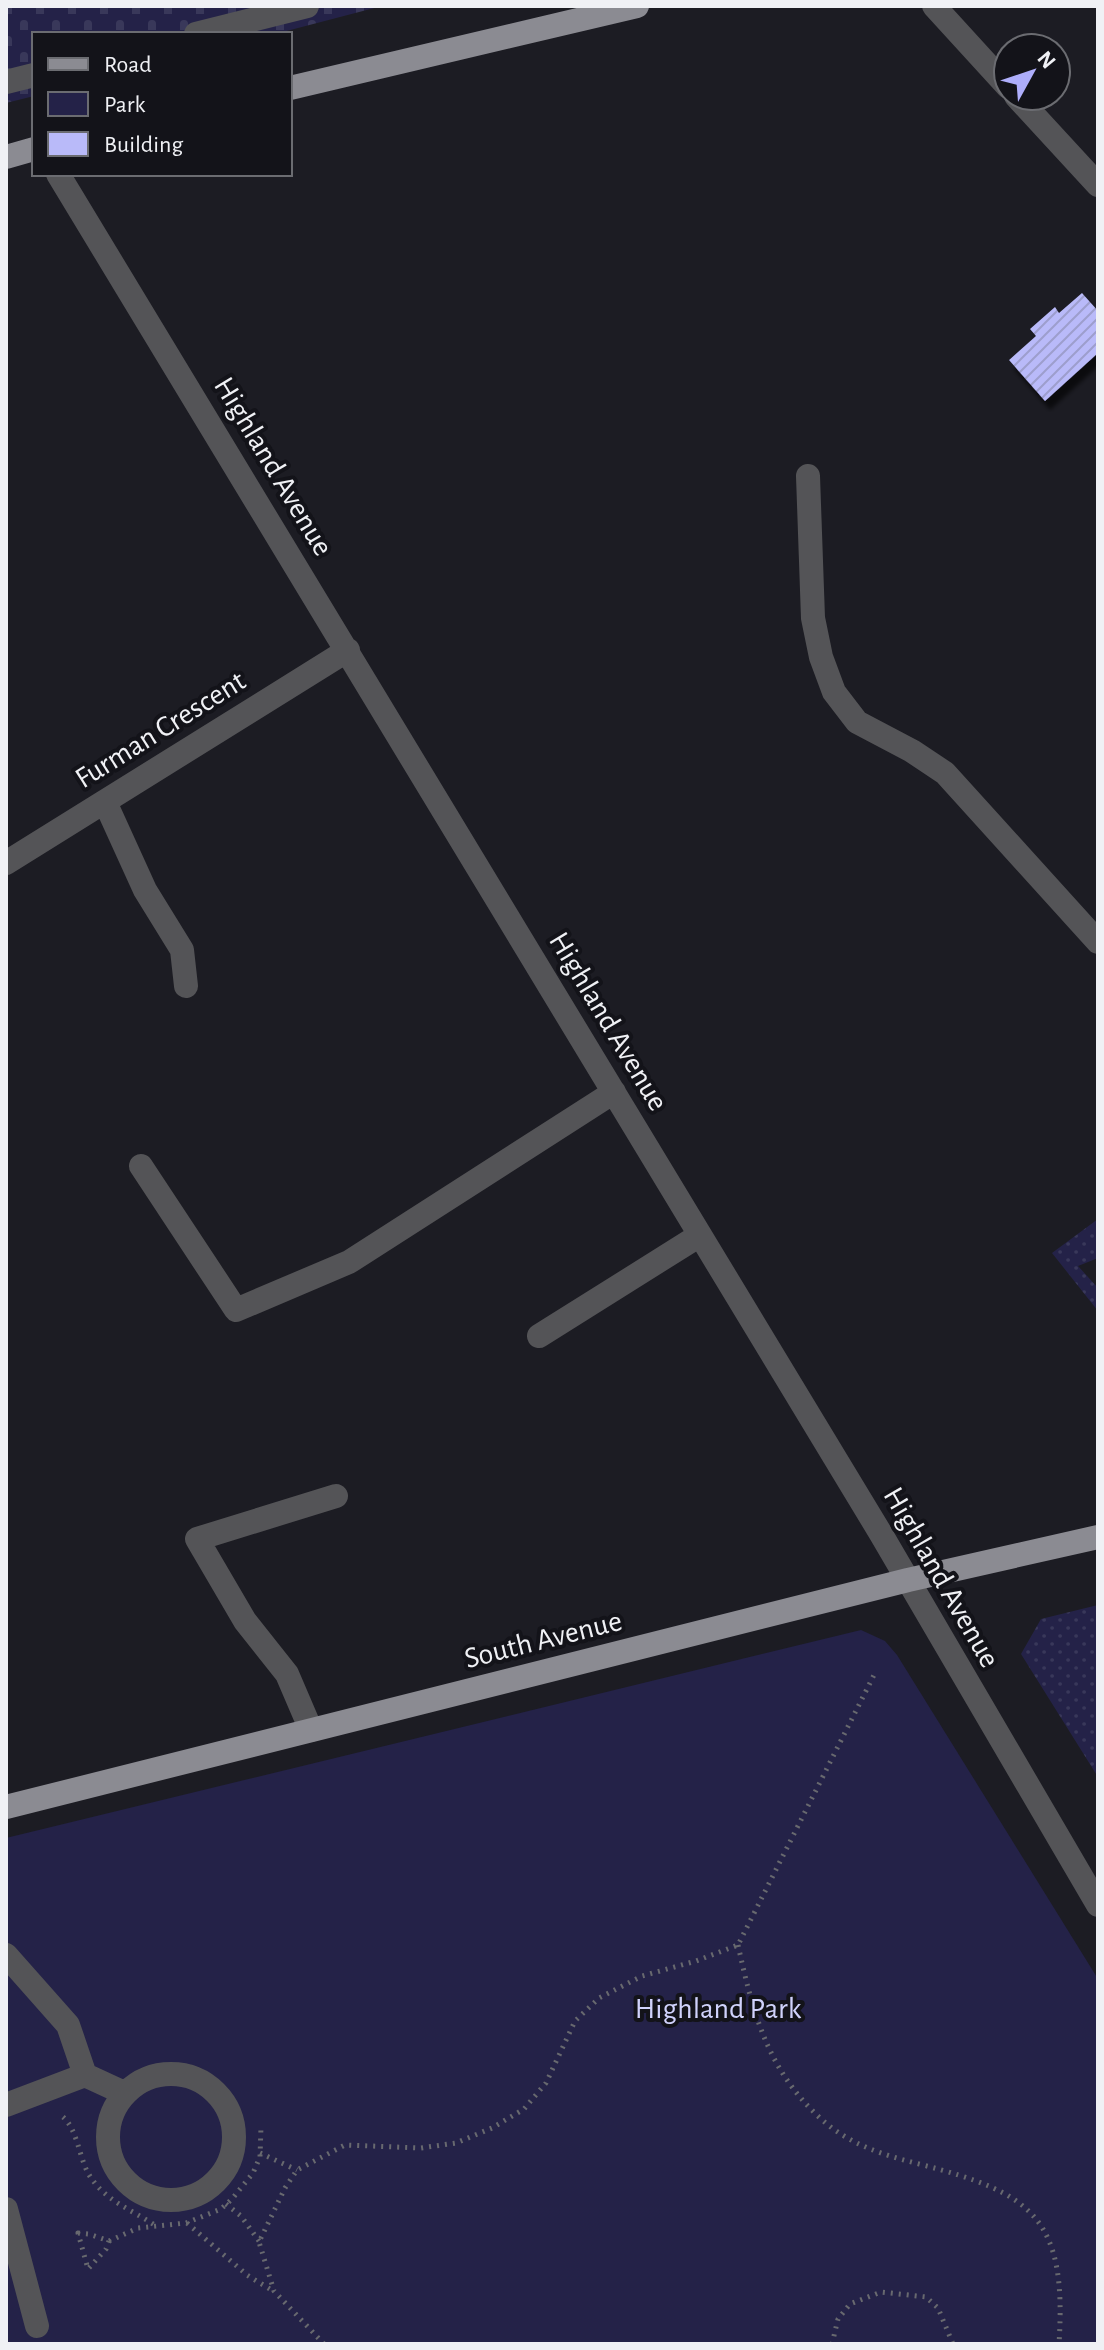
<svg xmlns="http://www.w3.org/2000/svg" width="1104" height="2350" viewBox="0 0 1104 2350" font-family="'Alegreya Sans',sans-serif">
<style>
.grass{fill:url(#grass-dots)}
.cemetery{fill:url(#cemetery-stones)}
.park{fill:#242248}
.building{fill:url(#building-hatch);filter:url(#shadow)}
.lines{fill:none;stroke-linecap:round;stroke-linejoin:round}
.path{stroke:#68696f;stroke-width:5;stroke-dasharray:2 6;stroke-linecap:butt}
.minor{stroke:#545457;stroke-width:24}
.major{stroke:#8b8b92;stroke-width:24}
.labels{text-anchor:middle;stroke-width:8;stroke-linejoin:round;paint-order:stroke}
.street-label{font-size:30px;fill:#f0f1f5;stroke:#131319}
.park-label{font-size:30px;fill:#d0d2fb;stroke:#131319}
</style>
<defs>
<pattern id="grass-dots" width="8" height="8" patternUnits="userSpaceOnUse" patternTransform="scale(2)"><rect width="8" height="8" fill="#242248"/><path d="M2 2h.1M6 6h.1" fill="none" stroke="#39385a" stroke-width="1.8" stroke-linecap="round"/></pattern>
<pattern id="cemetery-stones" width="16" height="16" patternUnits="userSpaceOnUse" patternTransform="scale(2)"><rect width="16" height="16" fill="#242248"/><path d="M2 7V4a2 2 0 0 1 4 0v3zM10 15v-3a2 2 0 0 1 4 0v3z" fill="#39385a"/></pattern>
<pattern id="building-hatch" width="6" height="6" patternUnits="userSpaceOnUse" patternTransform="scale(2)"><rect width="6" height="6" fill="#b9baf9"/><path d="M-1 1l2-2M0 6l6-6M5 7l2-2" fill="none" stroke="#9d9ecd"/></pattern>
<filter id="shadow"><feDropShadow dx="5" dy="9" stdDeviation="2" flood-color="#0009"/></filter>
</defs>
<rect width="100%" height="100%" fill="#1c1c23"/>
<!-- grass -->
<path class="grass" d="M1098 1219V1258L1078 1266 1098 1288V1311L1052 1253Z
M1098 1605V1777L1021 1654 1041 1619Z"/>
<!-- cemetery -->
<path class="cemetery" d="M6 6H382L275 34H34V96L6 103Z"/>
<!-- park -->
<path class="park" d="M861 1630 885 1641 897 1655 1098 1979V2344H6V1838Z"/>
<!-- building -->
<path class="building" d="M1082 293 1098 311V353L1045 401 1009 360 1036 336 1030 329 1055 307 1059 313Z"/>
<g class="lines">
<!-- path -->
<path class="path" d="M738 1945C753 2013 767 2069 820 2118 848 2144 883 2155 919 2164 1034 2193 1067 2219 1059 2344
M63 2117C77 2129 79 2156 88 2173 104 2201 131 2209 156 2226
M260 2153 297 2170
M226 2204 241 2216 259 2241
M187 2223 247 2275 273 2291
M78 2233 89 2234 109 2241 106 2249 88 2269Z
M109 2241 138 2228 186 2223 221 2209 232 2199 253 2173 260 2157 261 2127
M324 2344 274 2291 259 2242 285 2188 297 2170 345 2145 421 2148 456 2143 492 2128 524 2109 546 2083 575 2021 599 1998 642 1976 696 1961 738 1945 874 1675
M832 2344 838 2319 850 2304 881 2292 926 2297 938 2308 953 2344"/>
<!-- minor -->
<path class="minor" d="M934 6 1008 87
M196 34 307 6
M6 82 34 75
M1016 96 1098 185
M58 174 881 1534 1098 1905
M808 476 813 618 821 657 834 692 857 722 912 751 945 773 1098 942
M105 802 145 890 182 950 186 986
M6 863 348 650
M141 1166 236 1310 349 1262 614 1092
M539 1336 700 1235
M311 1730 287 1674 245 1621 197 1539 336 1496
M6 1955 68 2025 85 2075 124 2093
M108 2137a63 63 0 1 1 126 0a63 63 0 1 1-126 0Z
M6 2105 85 2075
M6 2209 37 2326"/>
<!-- major -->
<path class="major" d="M290 88 637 6
M6 157 34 149
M6 1807 908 1580 1098 1537"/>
</g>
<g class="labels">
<!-- street labels -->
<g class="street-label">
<text transform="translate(274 466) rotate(59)" y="10">Highland Avenue</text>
<text transform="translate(160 729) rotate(-32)" y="10">Furman Crescent</text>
<text transform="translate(609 1021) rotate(59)" y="10">Highland Avenue</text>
<text transform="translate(942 1577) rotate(60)" y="10">Highland Avenue</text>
<text transform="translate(543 1639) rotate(-14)" y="10">South Avenue</text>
</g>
<!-- park labels -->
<g class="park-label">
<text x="718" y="2018">Highland Park</text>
</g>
</g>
<!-- border -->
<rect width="1104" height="2350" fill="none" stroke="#f0f1f5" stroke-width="16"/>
<!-- legend -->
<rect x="32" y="32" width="260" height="144" fill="#131319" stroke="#6b6c71" stroke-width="2"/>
<rect x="48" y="58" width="40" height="12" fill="#8b8b92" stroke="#6b6c71" stroke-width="2"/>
<text x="104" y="72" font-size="24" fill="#f0f1f5">Road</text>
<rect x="48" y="92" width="40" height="24" fill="#242248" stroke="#6b6c71" stroke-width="2"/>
<text x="104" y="112" font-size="24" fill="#f0f1f5">Park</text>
<rect x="48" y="132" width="40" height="24" fill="#b9baf9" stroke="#6b6c71" stroke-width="2"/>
<text x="104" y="152" font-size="24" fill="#f0f1f5">Building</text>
<!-- north arrow -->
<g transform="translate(1032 72) rotate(50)"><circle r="38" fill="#131319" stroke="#6b6c71" stroke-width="2"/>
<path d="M0-6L14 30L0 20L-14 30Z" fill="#aeaefb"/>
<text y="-12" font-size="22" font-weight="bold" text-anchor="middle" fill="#f0f1f5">N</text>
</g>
</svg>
